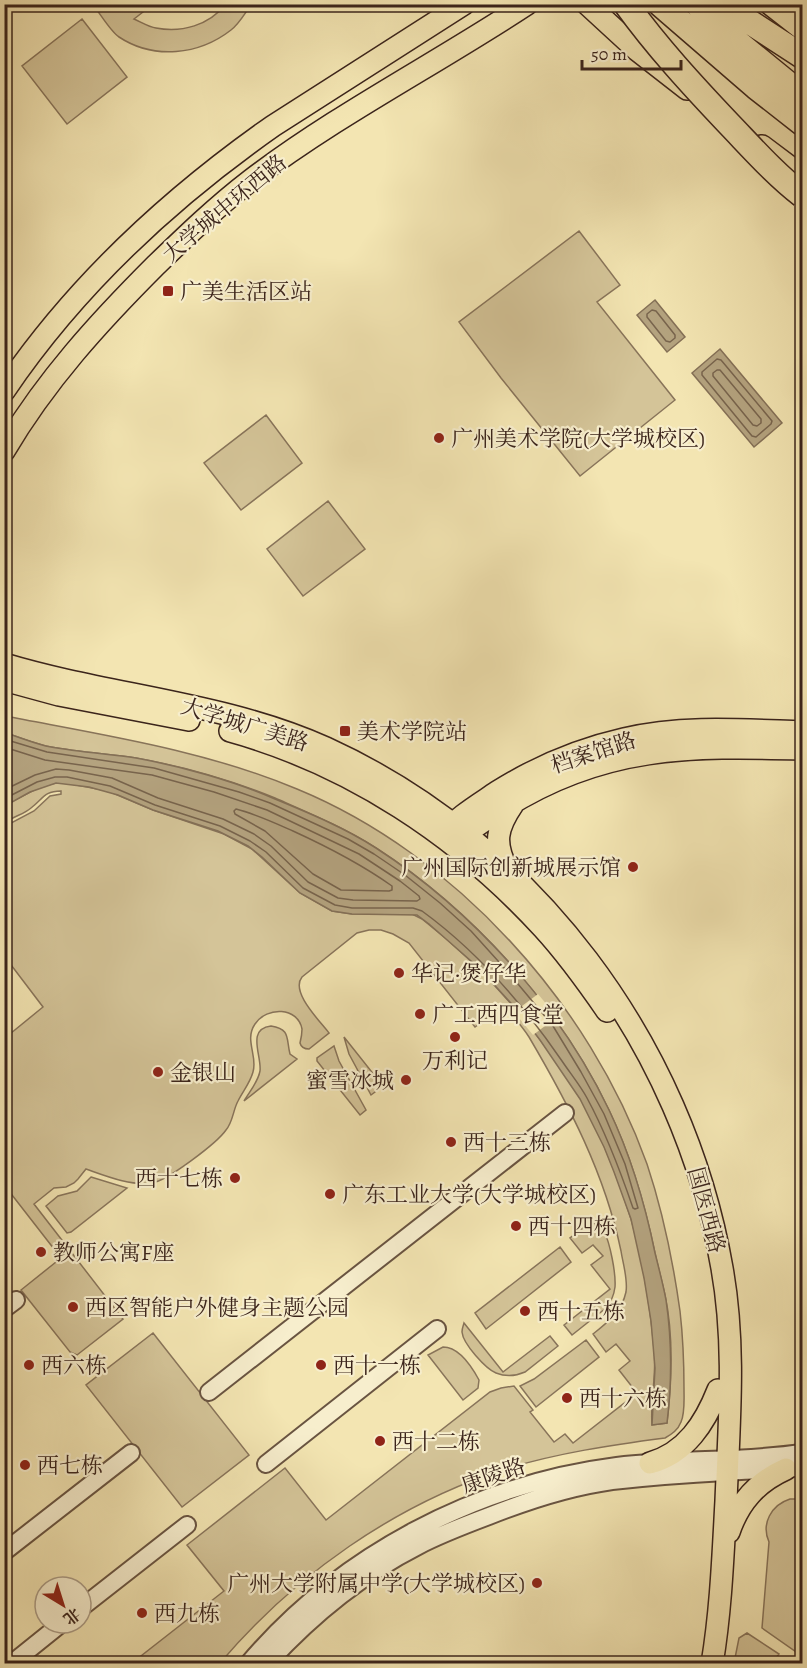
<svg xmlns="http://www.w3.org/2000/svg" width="807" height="1668" viewBox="0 0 807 1668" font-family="Alegreya,'Noto Serif SC',serif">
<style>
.green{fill:#d4c498;stroke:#88745a;stroke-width:1.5}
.water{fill:#b4a37f;stroke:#847057;stroke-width:1.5}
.pier{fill:#f3e5b2}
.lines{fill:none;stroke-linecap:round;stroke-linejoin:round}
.shore{stroke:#78644d;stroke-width:1.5}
.minor-casing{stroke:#695441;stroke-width:20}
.major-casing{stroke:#3b241b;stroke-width:24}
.highway-casing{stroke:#3b241b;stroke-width:27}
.minor{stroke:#f7eecd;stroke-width:16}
.major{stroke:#f3e5b2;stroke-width:21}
.highway{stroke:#f3e5b2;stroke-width:24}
.highway-bridge-casing{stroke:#3b241b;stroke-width:27;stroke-linecap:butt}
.highway-bridge{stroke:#f3e5b2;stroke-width:24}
.poi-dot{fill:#8f2418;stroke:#f7eecd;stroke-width:2}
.labels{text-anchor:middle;stroke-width:4.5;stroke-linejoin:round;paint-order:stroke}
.street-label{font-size:22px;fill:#3b241b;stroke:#f7eecd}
.poi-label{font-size:22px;fill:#3b241b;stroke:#f7eecd;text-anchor:start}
</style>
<rect width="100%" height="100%" fill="#f3e5b2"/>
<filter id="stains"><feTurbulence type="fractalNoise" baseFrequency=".00333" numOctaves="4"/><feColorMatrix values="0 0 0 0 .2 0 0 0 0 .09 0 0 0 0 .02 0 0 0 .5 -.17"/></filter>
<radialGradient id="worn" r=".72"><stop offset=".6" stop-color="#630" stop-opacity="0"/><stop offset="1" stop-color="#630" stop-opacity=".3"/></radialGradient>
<!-- green -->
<path class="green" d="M93 5H152L134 19C141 22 149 27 156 28 182 33 209 25 225 5H251C245 13 239 24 231 30 199 55 154 60 119 37 110 31 100 13 93 5Z
M82 19 127 77 67 124 22 66Z
M579 231 620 285 597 302 675 400 580 476 501 378 459 322Z
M266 415 302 463 241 510 204 463Z
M328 501 365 549 303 596 267 549Z
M5 716C103 735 204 750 297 789 455 854 590 1004 647 1164 663 1212 673 1261 680 1311 683 1337 684 1363 684 1389 684 1400 685 1413 681 1422 678 1430 672 1434 665 1438 611 1445 558 1453 505 1469 394 1505 295 1575 220 1663H132L224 1591 187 1545 285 1468 326 1520 490 1392 501 1388 514 1386 533 1410 530 1412 554 1442 565 1434 573 1443 637 1393 619 1370 630 1361 616 1344 606 1352 593 1334C607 1323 622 1311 626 1292 628 1279 623 1264 621 1251 605 1174 569 1105 529 1037 522 1026 512 1015 504 1005L475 1027 409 943 393 934 381 930H369L357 933 302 977C290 992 320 1021 329 1033L309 1049C305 1049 301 1047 300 1043 301 1039 302 1033 302 1029 298 1007 267 1006 255 1024 244 1040 258 1056 253 1072 250 1083 243 1091 238 1101 233 1110 233 1122 226 1130 217 1143 167 1181 152 1183 130 1186 106 1176 86 1169L78 1179 74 1183 66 1187 54 1188 34 1204 123 1319 77 1355 70 1352 21 1290 61 1258 5 1186V1038L43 1007 5 957 4 922 7 913 4 896 5 835 11 823 34 811 50 796 61 794V791C44 791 43 799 31 808 23 815 13 816 5 823V806L9 803 40 787 56 783H66L108 791 153 810 224 834 252 849 300 893 332 911 352 914H412L422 919C485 968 538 1030 580 1098 602 1135 618 1178 631 1219 643 1261 650 1305 654 1349 657 1374 650 1400 652 1425L667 1423C672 1381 674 1337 665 1295 662 1281 658 1267 655 1253 645 1204 631 1156 609 1110 560 1007 472 910 376 848 345 828 309 813 275 798 233 781 181 766 136 758 108 754 79 752 51 747 35 744 20 737 5 733Z
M271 1026C291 1029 286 1039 290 1054L297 1059 244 1101C250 1091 258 1082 260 1071 262 1056 246 1029 271 1026Z
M344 1037 383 1086 371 1095 349 1054Z
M334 1046 339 1061 366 1110 360 1115 317 1061V1058Z
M91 1177 127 1188 71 1232 67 1233 46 1206 58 1196 77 1191Z
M593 1223C598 1224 601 1226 604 1231 610 1243 616 1273 615 1287 614 1295 611 1302 606 1308L572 1335 564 1325 610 1289 591 1265 603 1256 593 1245 582 1253 570 1238 587 1225Z
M560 1247 571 1262 486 1329 475 1313Z
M464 1323 503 1372 550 1336 558 1346 525 1372C516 1376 506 1377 496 1373 486 1369 463 1344 462 1332 462 1328 463 1327 464 1323Z
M153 1333 249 1455 182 1507 86 1385Z
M586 1340 599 1357 536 1407 520 1386 534 1379Z
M443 1347C459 1347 472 1367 479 1380L478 1388 463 1400 428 1355Z
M790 1499H802V1656L762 1628 769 1542C761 1524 771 1505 790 1499Z
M747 1633 779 1654 772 1663H734L739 1638Z"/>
<!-- water -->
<path class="water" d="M655 300 685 337 667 352 637 315Z
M720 349 782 423 754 447 692 373Z
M5 733C20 737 35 744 51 747 79 752 108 754 136 758 180 766 234 781 275 799 309 813 345 828 376 848 472 910 560 1007 609 1110 631 1156 645 1204 655 1253 659 1269 663 1284 666 1300 672 1341 672 1382 667 1423L652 1425 655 1368 651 1321 644 1278 631 1219 614 1172 604 1147 580 1099 540 1040 519 1012 479 968 429 924 417 915 352 914 332 911 300 893 262 857 248 846 218 831 153 810 118 795 89 787 56 783 30 792 5 806Z"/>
<!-- pier -->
<path class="pier" d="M538 994 557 1017 533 1035 514 1012Z"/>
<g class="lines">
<!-- shore -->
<path class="shore" d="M652 310 656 311 675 335V338L670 342 666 341 647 317V314Z
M717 359 721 360 772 421 771 424 756 437 752 436 702 375V372Z
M717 370H720L761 419V423L757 426 753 425 713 376V373Z
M4 739 47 752 154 768 239 792 270 803 348 839 374 854 405 875 440 903 471 931 508 972 553 1026 581 1072 604 1114 625 1164 638 1208 635 1209 633 1208C620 1170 606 1133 587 1098 580 1085 570 1073 562 1061 523 1004 477 951 422 911L413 908H352L335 905 303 888 266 852 250 841 220 826 155 805 110 786 67 777H55L37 782 4 799
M4 747 45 760 152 775 214 792 267 810 359 854 400 881 419 896 420 899 417 901 353 900 338 898 308 882 271 846 254 834 223 819 158 798 112 778 69 770 56 769 35 775 4 790
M236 809C256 814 275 823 293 831 328 847 361 864 392 886V890L389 891 341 890 313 874 265 831 235 814 234 811Z"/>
<defs>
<path id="minor" d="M4 1309 16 1300
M209 1392 565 1113
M266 1464 437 1329
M4 1552 131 1453
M81 1608 187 1525
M11 1664 62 1623
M248 1664C340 1555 476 1484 617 1466 678 1458 741 1462 802 1453
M267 1664C310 1617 361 1575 418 1546 441 1534 465 1525 489 1516 529 1500 569 1487 612 1481 649 1477 687 1474 725 1472 751 1470 777 1471 802 1467"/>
<path id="major" d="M587 4 637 50 687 89
M770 4 802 29
M762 146 802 176
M4 391C75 286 169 199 273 126L464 4
M4 451C45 381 99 322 156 265 186 236 217 206 251 180 338 114 436 64 527 4
M4 664C110 696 224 702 326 748 534 843 683 1044 722 1268 736 1346 729 1423 726 1501 723 1555 721 1610 712 1664
M4 680 59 695 189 720
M230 731C350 764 459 836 543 928 566 953 587 982 607 1011
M443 835C457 817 478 805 497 792 535 768 580 749 624 739 682 725 744 730 802 732
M456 843C470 828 487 819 504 808 603 745 690 746 802 749
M507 869C494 843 496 829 513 804
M650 1463C686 1453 705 1423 718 1390
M729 1532C739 1502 757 1482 786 1469"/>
<path id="highway" d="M660 4 756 87 802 123
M697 4 720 28 802 95
M722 4 802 56"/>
</defs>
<!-- minor casing -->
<use href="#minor" class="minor-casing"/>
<!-- major casing -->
<use href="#major" class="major-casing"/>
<!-- highway casing -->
<use href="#highway" class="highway-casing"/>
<!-- minor -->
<use href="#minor" class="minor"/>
<!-- major -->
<use href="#major" class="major"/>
<!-- highway -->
<use href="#highway" class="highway"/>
<defs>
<path id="highway-bridge" d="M626 4C657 47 693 86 729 124 753 149 775 174 802 195"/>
</defs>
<!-- highway-bridge casing -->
<use href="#highway-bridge" class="highway-bridge-casing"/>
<!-- highway-bridge -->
<use href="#highway-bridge" class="highway-bridge"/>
</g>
<!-- markers -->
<g class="poi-dot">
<rect x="162" y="285" width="12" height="12" rx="3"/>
<circle cx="439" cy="438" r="6"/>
<rect x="339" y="725" width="12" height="12" rx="3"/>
<circle cx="633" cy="867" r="6"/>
<circle cx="399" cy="973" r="6"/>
<circle cx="420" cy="1014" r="6"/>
<circle cx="455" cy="1037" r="6"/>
<circle cx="158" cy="1072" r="6"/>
<circle cx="406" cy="1080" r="6"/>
<circle cx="451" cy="1142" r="6"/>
<circle cx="235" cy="1178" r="6"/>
<circle cx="330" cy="1194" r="6"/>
<circle cx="516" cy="1226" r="6"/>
<circle cx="41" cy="1252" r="6"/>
<circle cx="73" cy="1307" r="6"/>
<circle cx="525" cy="1311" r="6"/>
<circle cx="29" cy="1365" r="6"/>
<circle cx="321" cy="1365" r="6"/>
<circle cx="567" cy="1398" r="6"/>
<circle cx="380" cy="1441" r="6"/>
<circle cx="25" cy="1465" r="6"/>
<circle cx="537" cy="1583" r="6"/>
<circle cx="142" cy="1613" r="6"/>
</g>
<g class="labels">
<!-- street labels -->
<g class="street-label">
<text transform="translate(224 208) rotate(-40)" y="8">大学城中环西路</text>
<text transform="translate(245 724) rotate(17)" y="8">大学城广美路</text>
<text transform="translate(593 752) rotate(-18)" y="8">档案馆路</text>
<text transform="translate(707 1210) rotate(75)" y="8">国医西路</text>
<text transform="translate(493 1475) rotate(-19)" y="8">康陵路</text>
</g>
<!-- poi labels -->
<g class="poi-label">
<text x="180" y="299">广美生活区站</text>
<text x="451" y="446">广州美术学院(大学城校区)</text>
<text x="357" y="739">美术学院站</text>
<text x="621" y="875" text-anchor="end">广州国际创新城展示馆</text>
<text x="411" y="981">华记·煲仔华</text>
<text x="432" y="1022">广工西四食堂</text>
<text x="455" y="1068" text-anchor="middle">万利记</text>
<text x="170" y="1080">金银山</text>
<text x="394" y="1088" text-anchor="end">蜜雪冰城</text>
<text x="463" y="1150">西十三栋</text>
<text x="223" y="1186" text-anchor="end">西十七栋</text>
<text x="342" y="1202">广东工业大学(大学城校区)</text>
<text x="528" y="1234">西十四栋</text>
<text x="53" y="1260">教师公寓F座</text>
<text x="85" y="1315">西区智能户外健身主题公园</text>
<text x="537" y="1319">西十五栋</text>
<text x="41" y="1373">西六栋</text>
<text x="333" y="1373">西十一栋</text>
<text x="579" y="1406">西十六栋</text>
<text x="392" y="1449">西十二栋</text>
<text x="37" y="1473">西七栋</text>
<text x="525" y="1591" text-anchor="end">广州大学附属中学(大学城校区)</text>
<text x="154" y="1621">西九栋</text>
</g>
</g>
<!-- margin -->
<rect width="807" height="1668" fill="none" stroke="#f3e5b2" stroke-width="24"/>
<rect x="6" y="6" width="795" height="1656" fill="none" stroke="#3b241b" stroke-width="3"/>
<rect x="12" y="12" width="783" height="1644" fill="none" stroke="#3b241b" stroke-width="1.5"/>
<!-- north arrow -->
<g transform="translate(63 1605) rotate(142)"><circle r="28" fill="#f7eecd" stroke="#ac9d86" stroke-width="1.5"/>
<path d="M0-4.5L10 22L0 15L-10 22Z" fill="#8f2418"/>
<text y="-9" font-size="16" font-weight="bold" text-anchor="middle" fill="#3b241b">北</text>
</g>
<!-- scale -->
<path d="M582 60v9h99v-9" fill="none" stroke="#3b241b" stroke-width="3"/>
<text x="591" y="60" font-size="18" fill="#3b241b" stroke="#f7eecd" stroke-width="4.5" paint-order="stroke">50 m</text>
<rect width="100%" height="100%" filter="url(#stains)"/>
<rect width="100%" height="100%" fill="url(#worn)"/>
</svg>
